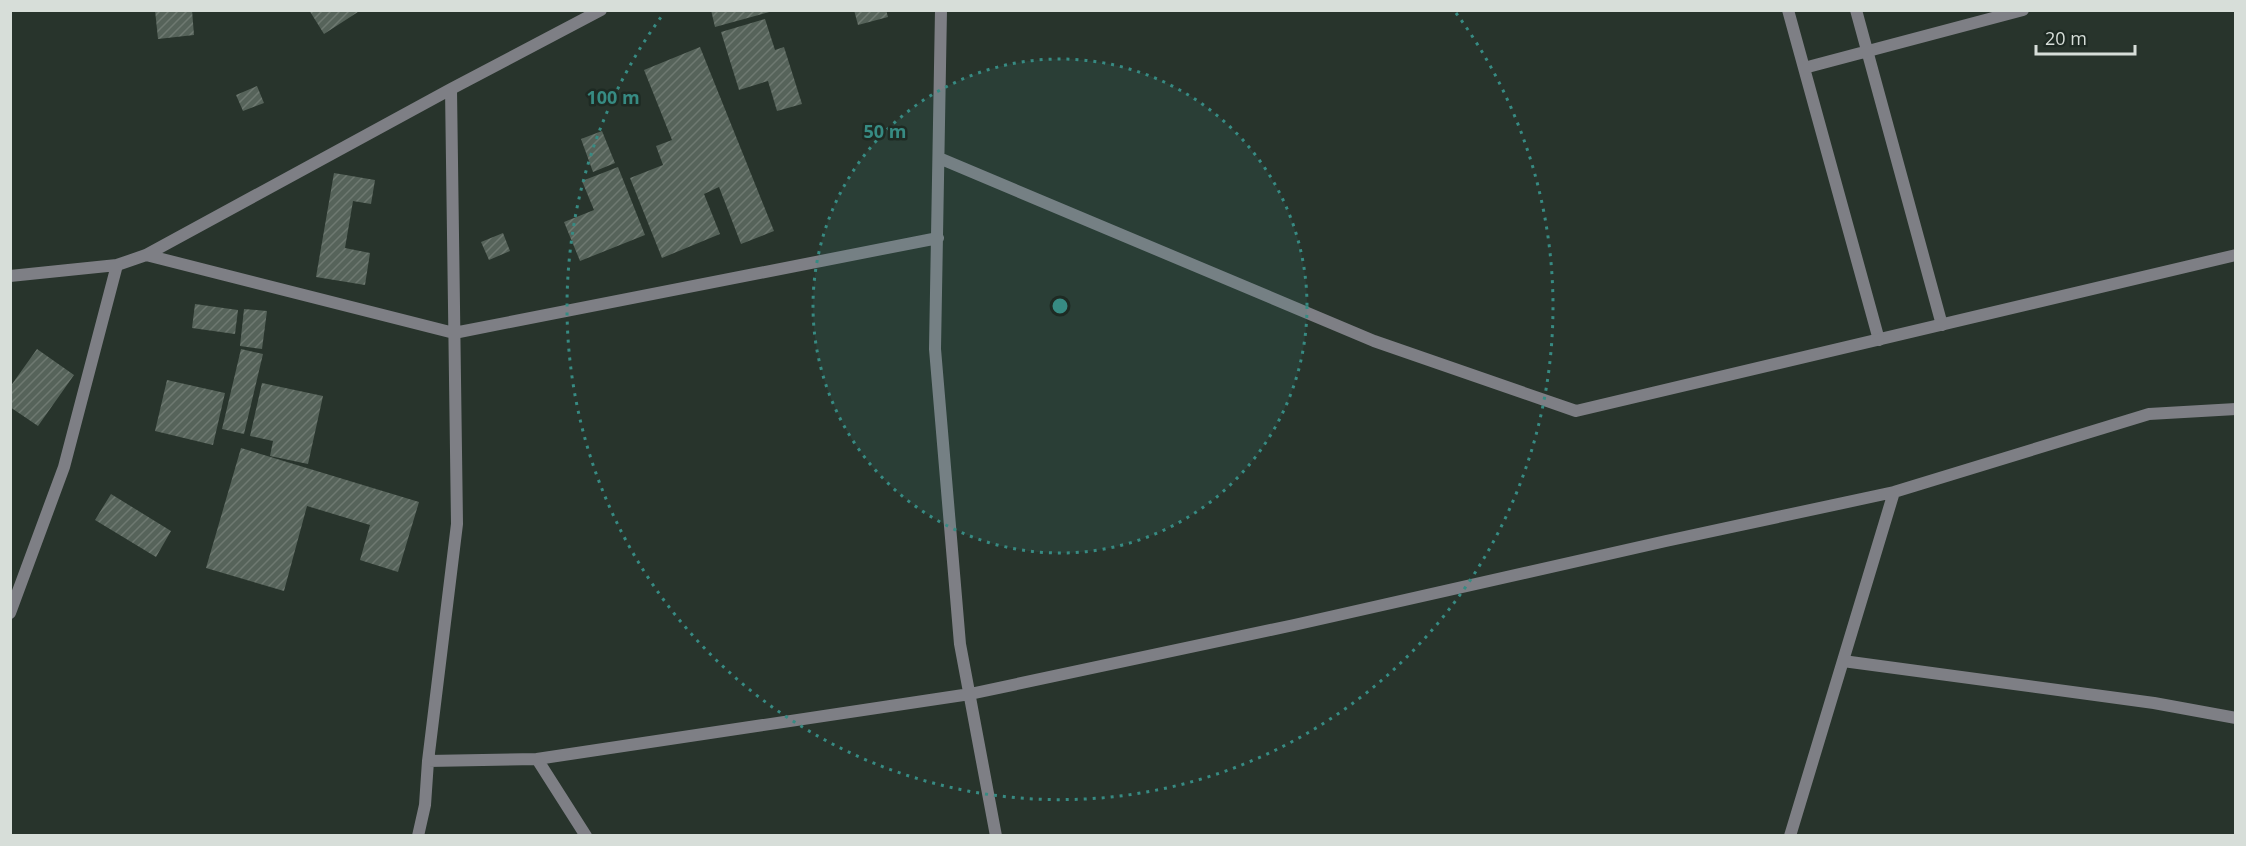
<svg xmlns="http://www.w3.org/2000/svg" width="2246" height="846" viewBox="0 0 2246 846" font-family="'Open Sans',sans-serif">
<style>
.building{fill:url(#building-hatch)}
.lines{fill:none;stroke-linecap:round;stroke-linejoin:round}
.service{stroke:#7e7f85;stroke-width:12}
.minor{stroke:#7e7f85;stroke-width:12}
.ring{fill:none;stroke:#378b83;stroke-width:3;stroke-dasharray:3 6}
.centre{fill:#378b83;stroke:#1e2a23;stroke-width:3}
.ring-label{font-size:18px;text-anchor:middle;font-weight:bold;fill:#378b83;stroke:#1e2a23;stroke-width:5;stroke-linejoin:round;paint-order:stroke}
</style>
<defs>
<pattern id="building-hatch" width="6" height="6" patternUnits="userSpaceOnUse" patternTransform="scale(1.5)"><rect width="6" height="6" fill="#56635a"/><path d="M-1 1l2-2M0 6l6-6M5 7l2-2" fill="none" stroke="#6e7971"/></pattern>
</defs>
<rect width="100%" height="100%" fill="#28342c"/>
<!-- building -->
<path class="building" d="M155 10H192L194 35 158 39Z
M309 10H361L324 34Z
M711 10H773V11L715 27Z
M854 10H886L888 17 858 25Z
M765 19 775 50 784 47 802 104 777 111 768 81 739 90 721 32Z
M700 47 774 231 741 244 719 187 704 194 720 234 662 258 630 178 663 165 656 146 672 140 644 70Z
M257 86 264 103 243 111 236 95Z
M602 131 615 163 593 172 581 139Z
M618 167 645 235 580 261 564 222 594 210 582 181Z
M334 173 375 180 371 204 353 201 345 248 370 253 365 285 316 277Z
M503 233 510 251 489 260 481 242Z
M195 304 238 310 235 334 192 328Z
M244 309 267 311 262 349 240 346Z
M37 349 74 375 38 426 10 407V387Z
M241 349 263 354 244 434 222 429Z
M167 380 225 393 213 445 155 431Z
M262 383 323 396 308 464 270 456 273 441 250 436Z
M241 448 419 502 398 572 360 560 370 525 307 506 284 591 206 568Z
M111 494 171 531 156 557 95 520Z"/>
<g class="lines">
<!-- service -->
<path class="service" d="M1788 10 1879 340
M1856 10 1942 325
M1804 68 2023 10"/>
<!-- minor -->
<path class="minor" d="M941 10 935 349 960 644 996 836
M939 158 1374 341 1576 411 2236 255
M146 255 454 333 938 238
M10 276 117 265 146 255 451 89 601 10
M10 613 64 467 117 265
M1843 661 2154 703 2236 718
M537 759 970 694 1294 625 1666 541 1894 492 2149 414 2236 409
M428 761 537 759 586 836
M418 836 425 805 428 761 457 524 451 89
M1790 836 1894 492"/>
</g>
<!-- distance rings -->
<circle cx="1060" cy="306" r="247" fill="#378b83" fill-opacity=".12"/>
<g class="ring">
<circle cx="1060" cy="306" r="247"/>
<path d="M1456 13A493 493 0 1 1 664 13"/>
</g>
<circle cx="1060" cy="306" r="9" class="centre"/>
<g class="ring-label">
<text x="613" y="104">100 m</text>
<text x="885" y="138">50 m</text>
</g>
<!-- border -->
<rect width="2246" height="846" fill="none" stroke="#d7ded9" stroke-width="24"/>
<!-- scale -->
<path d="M2036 45v9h99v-9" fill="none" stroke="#d7ded9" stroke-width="3"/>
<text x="2045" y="45" font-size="18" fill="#d7ded9" stroke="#1e2a23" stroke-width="4.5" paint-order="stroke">20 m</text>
</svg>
